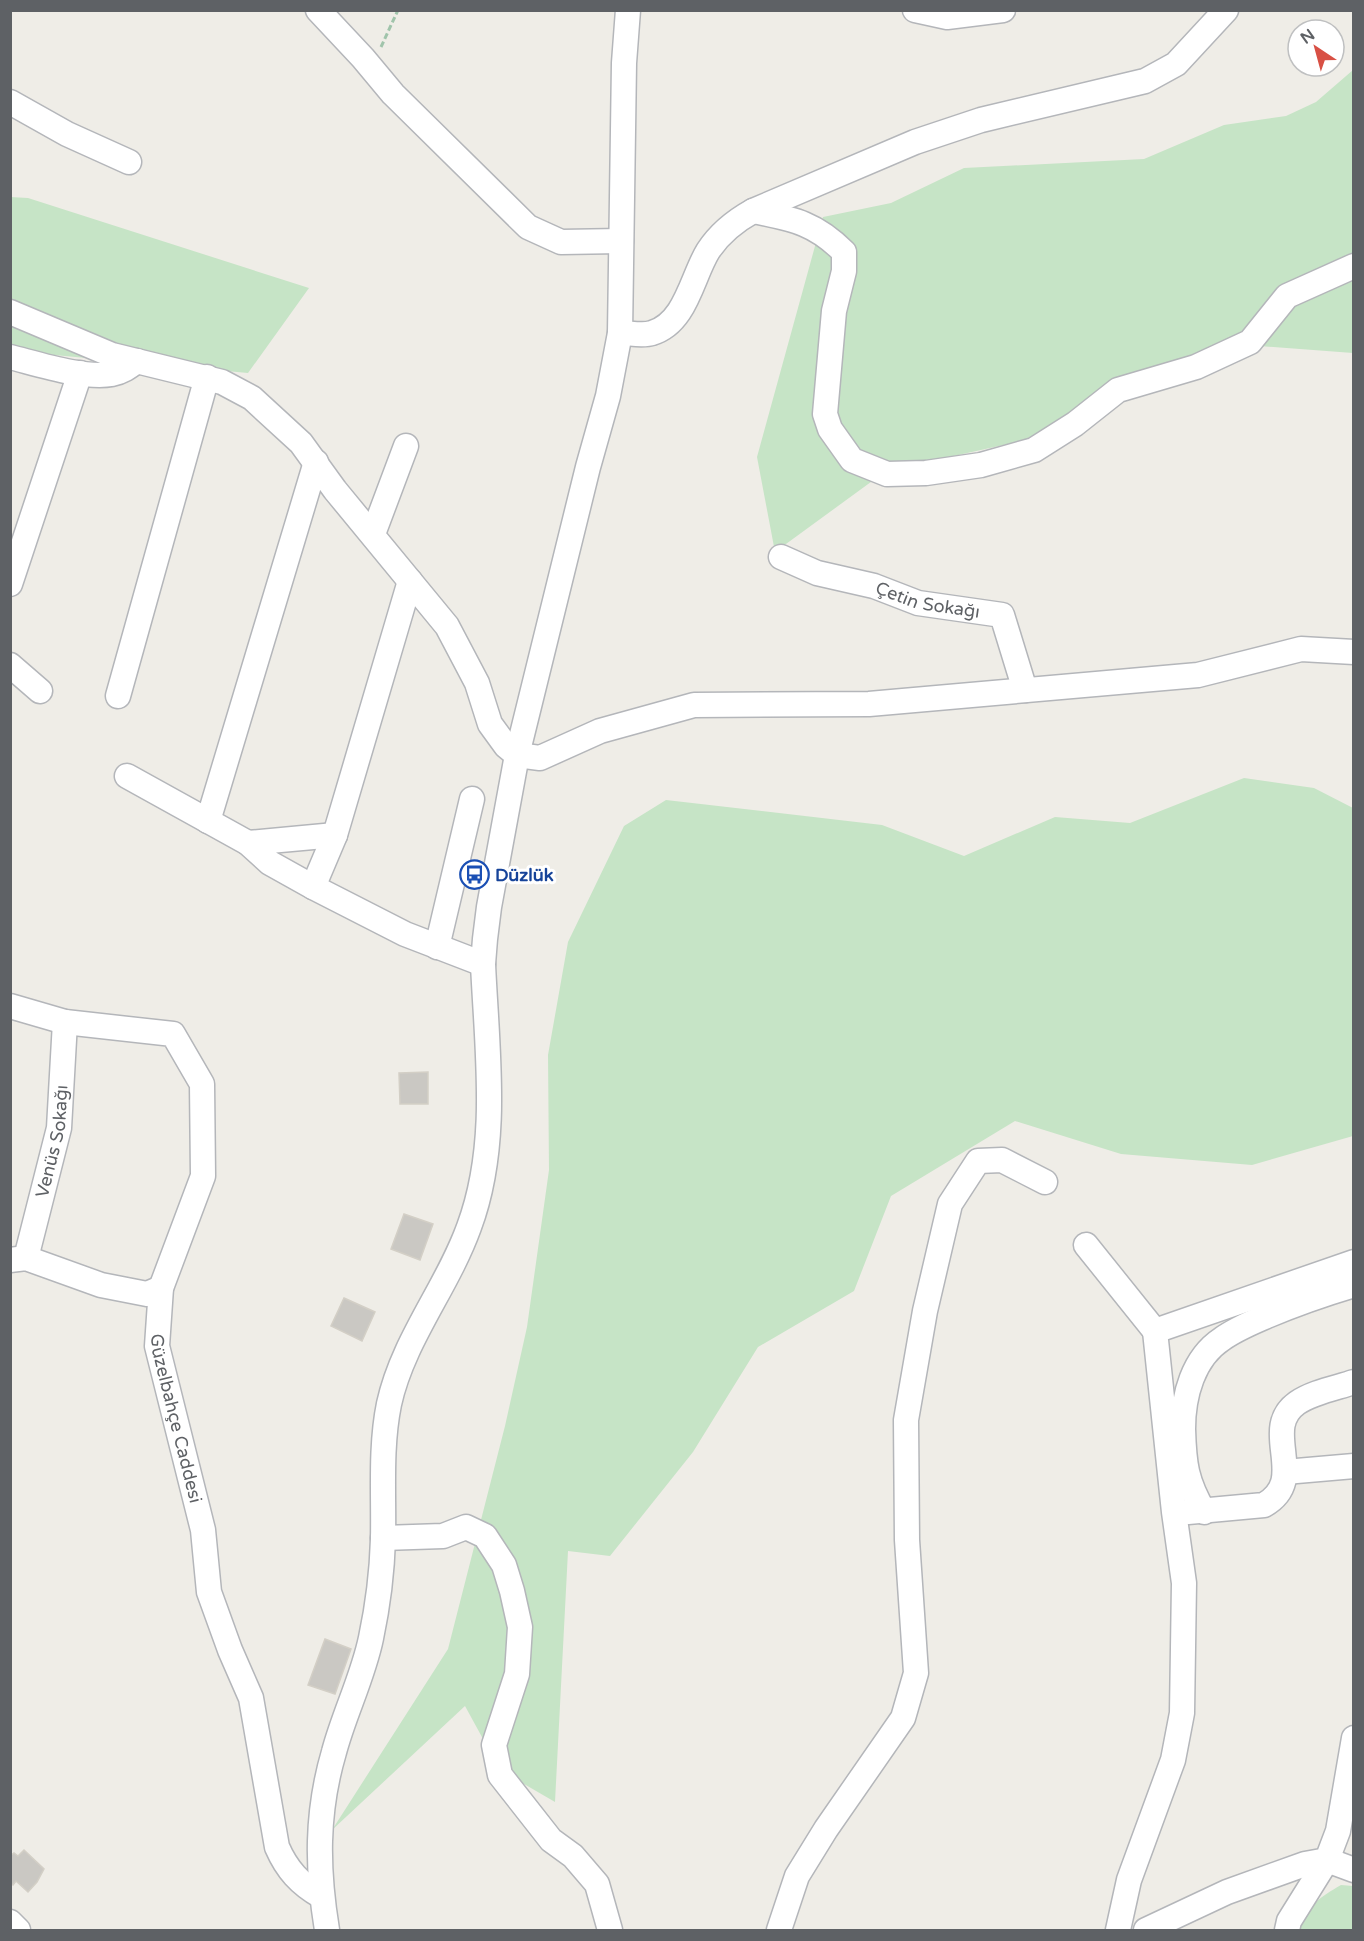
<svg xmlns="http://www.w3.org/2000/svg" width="1364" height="1941" viewBox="0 0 1364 1941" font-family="'Varela Round',sans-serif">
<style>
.green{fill:#c6e4c6}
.building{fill:#cac8c3;stroke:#d3cfc6;stroke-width:1.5}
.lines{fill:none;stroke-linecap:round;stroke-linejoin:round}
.minor-casing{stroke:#b4b6ba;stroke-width:27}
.path{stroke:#a0c4ab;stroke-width:3;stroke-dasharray:6 3;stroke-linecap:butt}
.minor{stroke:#fff;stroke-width:24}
.labels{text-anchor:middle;stroke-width:6;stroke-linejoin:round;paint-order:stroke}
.street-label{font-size:18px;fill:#5e6165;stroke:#fff}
.transit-label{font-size:18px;font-weight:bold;fill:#164399;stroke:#fff;text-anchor:start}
</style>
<rect width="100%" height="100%" fill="#efede7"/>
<!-- green -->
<path class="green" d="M1353 70V353L1246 345 1021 441 886 471 775 552 757 457 823 217 891 203 964 168 1144 159 1224 125 1286 116 1316 102Z
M10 197 28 198 309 288 248 373 11 351Z
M1244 778 1314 788 1353 808V1136L1252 1165 1121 1154 1015 1121 891 1196 854 1291 758 1347 693 1452 610 1556 568 1551 555 1802 500 1770 465 1706 332 1830 448 1649 505 1426 527 1327 549 1170 548 1055 568 942 624 826 666 800 882 825 964 856 1055 817 1130 823Z
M1341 1885 1353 1886V1930H1299C1304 1907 1322 1896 1341 1885Z"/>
<!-- building -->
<path class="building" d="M428 1072V1104H400L399 1073Z
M404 1214 433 1224 420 1260 391 1249Z
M344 1298 375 1312 362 1341 331 1326Z
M325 1639 351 1649 335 1694 308 1685Z
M24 1850 44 1869 37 1882 28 1892 16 1881 13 1885 10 1883V1856L14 1853 18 1856Z"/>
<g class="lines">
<defs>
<g id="minor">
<path d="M318 10 363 58 393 94 528 227 561 242 621 241"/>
<path d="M915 10 947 17 1003 10"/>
<path d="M10 102 67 134 129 162"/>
<path d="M753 211C792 219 814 222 844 252V271L834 311 825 414 830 429 852 460 887 474 926 473 981 465 1034 450 1075 424 1118 390 1196 367 1250 342 1287 296 1354 266"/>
<path d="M10 312 112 355 222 382 252 398 301 443 335 490 447 626 477 683 490 724 506 746 517 755 540 758 600 731 694 705 869 704 1198 675 1301 649 1354 652"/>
<path d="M620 333C630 333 643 336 652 333 686 323 692 277 708 251 719 234 735 221 753 211L915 142 981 120 1145 81 1176 64 1226 10"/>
<path d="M10 357C38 364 84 379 112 374 122 372 129 367 137 361"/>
<path d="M373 534 406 446"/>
<path id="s1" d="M781 557 817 573 874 586 918 603 1002 615 1025 690"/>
<path d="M10 584 80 373"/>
<path d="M10 665 40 691"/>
<path d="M118 696 207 377"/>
<path d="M127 776 248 843 270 863 313 887 405 934 483 964"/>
<path d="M208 821 316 462"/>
<path d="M248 843 335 835"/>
<path d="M313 887 335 835 410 581"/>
<path d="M437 947 472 799"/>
<path id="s2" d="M10 1006 65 1022 173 1034 202 1084 203 1176 161 1288 157 1346 203 1530 209 1592 230 1650 251 1698 277 1847C287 1870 300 1884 321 1896"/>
<path d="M1086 1245 1155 1331"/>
<path id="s3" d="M26 1258 59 1128 65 1022"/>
<path d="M10 1260 26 1258 101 1285 147 1294 161 1288"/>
<path d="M1285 1472 1354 1466"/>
<path d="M1188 1512 1264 1505C1310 1479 1259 1430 1297 1403 1313 1392 1336 1388 1354 1382"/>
<path d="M1204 1512C1186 1481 1184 1464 1183 1429 1183 1396 1193 1358 1222 1339 1236 1329 1251 1323 1267 1316 1295 1304 1324 1294 1354 1285"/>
<path d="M383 1538 443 1536 466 1527 485 1536 504 1565 512 1591 520 1627 517 1674 494 1745 500 1775 551 1840 573 1856 597 1884 610 1930"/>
<path d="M10 1922 18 1930"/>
<path d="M327 1930C317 1869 316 1813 334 1752 344 1714 363 1677 371 1638 378 1605 382 1573 383 1539 384 1495 380 1448 389 1404 403 1340 447 1288 469 1227 500 1144 487 1052 483 964L485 939 489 907 517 755 588 467 608 396 620 333 624 63 628 10"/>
<path d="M779 1930 797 1876 826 1829 903 1718 916 1673 907 1540 906 1420 925 1311 950 1204 978 1161 1002 1160 1045 1182"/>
<path d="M1118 1930 1129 1880 1173 1760 1182 1713 1184 1583 1174 1512 1155 1331 1354 1262"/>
<path d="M1146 1930 1227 1892 1305 1864 1327 1860 1338 1831 1354 1738"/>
<path d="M1287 1930 1289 1921 1327 1860 1354 1870"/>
</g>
</defs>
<!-- minor casing -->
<use href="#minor" class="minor-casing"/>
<!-- path -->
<path class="path" d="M381 47 398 10"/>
<!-- minor -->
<use href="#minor" class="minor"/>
</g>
<!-- icons -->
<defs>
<symbol id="bus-ring" viewBox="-11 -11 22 22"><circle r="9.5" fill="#fff" stroke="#1a4fb4" stroke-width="1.5"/><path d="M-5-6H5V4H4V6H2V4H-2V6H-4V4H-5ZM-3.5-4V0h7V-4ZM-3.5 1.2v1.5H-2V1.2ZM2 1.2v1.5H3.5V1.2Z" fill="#1a4fb4"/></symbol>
</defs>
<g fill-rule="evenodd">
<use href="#bus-ring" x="458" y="858" width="33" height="33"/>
</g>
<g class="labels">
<!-- street labels -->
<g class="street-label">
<text dy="6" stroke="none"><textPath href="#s1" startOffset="154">Çetin Sokağı</textPath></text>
<text dy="6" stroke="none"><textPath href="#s3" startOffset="120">Venüs Sokağı</textPath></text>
<text dy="6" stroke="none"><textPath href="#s2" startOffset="568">Güzelbahçe Caddesi</textPath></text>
</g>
<!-- transit labels -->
<g class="transit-label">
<text x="495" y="881">Düzlük</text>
</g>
</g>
<!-- border -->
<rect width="1364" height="1941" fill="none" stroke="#5e6165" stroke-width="24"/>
<!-- north arrow -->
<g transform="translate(1316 48) rotate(324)"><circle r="28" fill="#ffffff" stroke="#bfc0c1" stroke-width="1.5"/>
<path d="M0-4.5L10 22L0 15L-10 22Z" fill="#d85044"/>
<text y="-9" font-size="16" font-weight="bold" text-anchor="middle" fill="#5e6165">N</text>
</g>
</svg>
